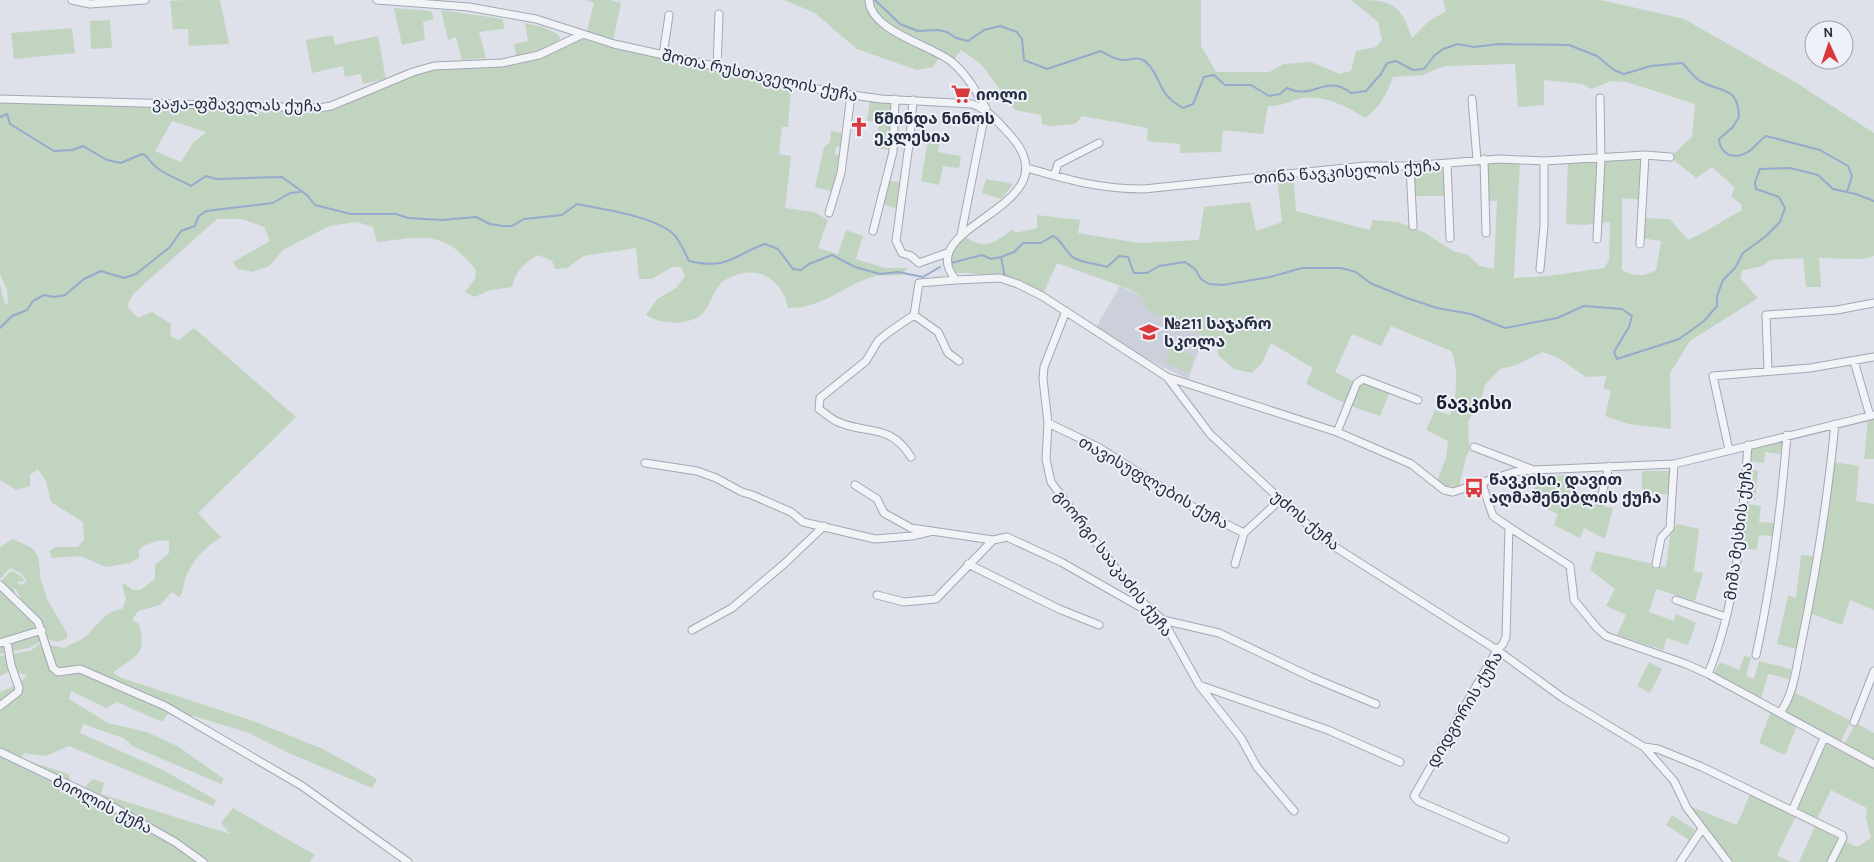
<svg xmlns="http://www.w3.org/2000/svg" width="1874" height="862" viewBox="0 0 1874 862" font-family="Karla,'Noto Sans Georgian',sans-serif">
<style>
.built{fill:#ccd0db}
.green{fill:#c1d4bf;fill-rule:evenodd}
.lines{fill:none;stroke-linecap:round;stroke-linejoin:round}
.stream{stroke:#96aacd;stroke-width:2}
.minor-casing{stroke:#a3a7b4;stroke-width:9}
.minor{stroke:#f1f3f7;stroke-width:7}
.labels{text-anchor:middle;stroke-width:4;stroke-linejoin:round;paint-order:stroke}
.street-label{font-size:16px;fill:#262d42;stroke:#eef1f7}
.poi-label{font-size:16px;font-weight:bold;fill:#262d42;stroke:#eef1f7;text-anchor:start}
.neighbourhood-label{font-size:18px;font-weight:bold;fill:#181e32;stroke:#eef1f7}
</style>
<rect width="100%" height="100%" fill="#dee1e9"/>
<!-- built -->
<path class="built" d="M1120 286 1141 296 1148 310 1204 336 1188 379 1147 359 1096 327Z"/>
<!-- green -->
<path class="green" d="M185 0H220L229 44 189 46 188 29H173L170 1Z
M585 0H610L621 3 613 41 586 35 594 3Z
M784 0H869L879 21 941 54 933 67 917 70 857 49 815 13Z
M871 0H1201V46L1216 72H1269L1284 64 1311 62 1340 74 1351 71 1356 51 1376 47 1382 40 1378 22 1351 0C1388 0 1400 0 1412 38L1428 22 1446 11 1443 0H1601L1684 19 1795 82 1874 133V256L1863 259 1819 258 1821 287H1806L1803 258 1770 260 1763 266 1743 270 1740 278 1758 298 1690 341 1670 373 1671 429 1629 424 1605 416 1611 391 1603 388 1607 376 1586 377 1559 358 1543 352 1516 365 1500 369 1485 385 1480 403 1468 421 1469 451 1466 457 1459 487 1446 486 1437 481 1446 458 1448 441 1426 430 1435 410 1450 415C1457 397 1459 368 1451 351L1391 326 1381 346 1352 334 1335 372 1357 383 1363 379 1391 389 1380 416 1348 405 1306 384 1313 368 1271 343 1262 363 1252 373 1234 369 1218 355 1217 338 1204 336 1147 310 1141 296 1129 289 1057 263 1043 294C1007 279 993 273 953 273L948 252 964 236C987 251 993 243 1013 229L1015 233 1037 228V215L1080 220 1078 233 1139 243 1199 240 1204 207 1250 202 1256 231 1282 222 1277 177 1293 175 1296 211 1370 230 1373 220 1398 222 1425 233 1453 251 1468 255 1479 266 1494 269 1497 201H1488L1485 161 1520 160 1514 278 1548 276 1604 268 1609 260 1610 222 1584 225 1566 224 1568 159 1645 155 1642 200 1622 198V270C1634 277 1644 277 1656 270L1661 241 1640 238 1641 218 1670 219 1688 240C1707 232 1723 220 1741 211L1742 205 1731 196 1735 188 1712 167 1696 178 1670 157 1692 137 1695 104 1627 82 1611 81 1591 89 1583 84 1544 80V105L1518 107 1515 64 1444 66 1423 75 1393 77C1387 94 1380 107 1365 118 1347 106 1320 93 1298 99 1286 103 1281 106 1268 106L1263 134 1223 130 1221 152 1180 153V144L1147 141 1148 128 1082 116 1075 124 1051 126 1042 124 1041 115 1015 110 981 64 961 50 953 61C929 47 878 28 871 0Z
M394 8 431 11 434 19 423 22 425 40 402 45Z
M441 10 503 19 504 29 479 32 486 58 462 60 456 37 448 40Z
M110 20 112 48 91 49 90 21Z
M525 23 543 27 559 35 560 38 558 42 532 53 516 56 514 44 528 41Z
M72 28 75 53 14 59 11 33Z
M333 35 335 45 378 36 386 79 363 84 361 74 345 77 343 66 312 73 306 40Z
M581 39 791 88 788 127H782L779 154 791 156 785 208 814 212 828 220 818 248 838 254 846 230 863 236 856 259 885 268H908L900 275C891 276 877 274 869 278 839 289 822 308 788 308 782 276 754 263 725 280 714 287 711 306 701 315 686 326 660 324 646 315L657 299 676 288 685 276 681 267H672L652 279H639L636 248 583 256 567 268 555 269 552 261 538 255C525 262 515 271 512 287L487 291 475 297 465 292 475 279 476 270C443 229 425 237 377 242L373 227 357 222 329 226 283 250 269 266 252 272 238 269 233 262 270 241 264 227 242 219H217L133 294 127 306 138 318 152 312 171 324 170 336 179 340 194 328 296 417 198 513 221 537C204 548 193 560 185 579 183 586 184 592 179 597L172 592 160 605 138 611 132 620 139 624C148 657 134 656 113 673L122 678 256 722 323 749 377 779 372 788 291 754 249 733 194 716 169 712 162 722 117 702 106 708 71 691 69 699 108 723 147 732 179 747 224 779 221 784 134 747 123 738 83 724 80 733 163 770 216 800 213 806 69 746 46 756 24 753 21 759 69 774 70 782 84 788 93 779 104 783 101 794 230 834 221 823 233 808 315 855 310 862H0V692L16 685 27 676 13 670 0 676V656L30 651 41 643 64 648C71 643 79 642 85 637 98 626 104 611 122 609L126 600 122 584H125L133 590H140L155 579V565L169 553V541C157 539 149 543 139 549V558L130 563 106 567 80 556 52 558 49 551 55 547H78L84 540 83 522 51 502 46 481 38 469 30 475V486L16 490 0 480V284L5 305 8 304 7 290 0 274V101L325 112 413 74 441 68 495 66ZM172 121 206 132 193 143 181 162 155 151Z
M870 101 893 103 890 150 876 148 879 122 867 121Z
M831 131 843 133 841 147H836L835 155H839L833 192 815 187 824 147 830 142Z
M928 139 940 141 938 152 961 156 959 168 943 166 939 185 921 181Z
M1445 166 1447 196H1412L1411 168Z
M986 179 1013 184 1001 199 982 193Z
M889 181 902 182 897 209 883 204Z
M1172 346 1195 357 1188 373 1165 362Z
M1874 417V459H1864L1868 419Z
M1782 441 1781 454 1765 452 1764 463 1752 462V470L1758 471 1755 500 1747 499 1752 448Z
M1833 462 1859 466 1856 501 1874 504V610L1850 600 1842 625 1810 613Z
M1642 471H1669V494H1642Z
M1573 475 1569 498 1613 508 1605 539 1584 528 1580 538 1554 525 1558 514 1529 501 1535 486 1530 483 1534 476Z
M1747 504 1761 506 1759 522 1774 523 1773 536 1759 535 1757 550 1742 548Z
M1677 524 1699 529 1694 571 1703 573 1695 601 1656 589 1649 612 1674 621 1676 614 1696 623 1688 645 1667 638 1663 650 1617 635 1626 615 1606 606 1615 589 1590 570 1596 551 1666 567 1670 536Z
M13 539 32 548 38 556 41 581 48 601 67 633V638C58 643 52 642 43 636L15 588 14 592 43 640 29 648 0 654V582L11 571 18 574 25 580 21 582 18 581 17 583 22 585 27 581 21 573 10 568 0 579V547Z
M1801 555 1814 556 1796 649 1777 644 1788 596 1796 597Z
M1744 656 1751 657 1746 676 1754 679 1759 661 1791 669 1789 679 1768 674 1761 699 1714 673 1720 662 1739 670Z
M1649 662 1662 669 1650 693 1637 686Z
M1792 691 1851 721 1840 743 1783 712 1789 705Z
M1771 711 1797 725 1785 755 1759 743Z
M1856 723 1874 733V762L1844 745Z
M1825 741 1874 766V862H1799L1815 826 1857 847 1871 838 1866 818 1867 808 1831 790 1816 821 1794 810Z
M1750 794 1796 816 1777 855 1791 862H1730L1689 806 1737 825Z
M1672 815 1695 830 1689 840 1666 825Z"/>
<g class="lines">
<!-- stream -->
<path class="stream" d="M875 0 900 24 918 31 938 30 947 32 956 38 968 41 984 30 1000 26 1017 32 1022 39 1024 60 1047 69 1101 51C1108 55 1115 60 1123 60 1130 61 1135 56 1143 60 1154 66 1158 83 1165 93 1170 100 1176 104 1183 108L1193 104 1204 77 1214 75 1225 85H1251L1269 96 1280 94 1287 88C1314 101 1325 73 1351 93L1366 91 1381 74 1387 63 1396 61 1413 70 1424 69 1434 56 1443 49 1458 44 1474 47 1499 44 1569 45 1597 56 1614 70 1624 74 1651 66 1682 63C1689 69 1693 78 1702 82 1722 93 1738 86 1739 117L1733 127 1719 139C1720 155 1734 160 1748 152 1754 148 1760 140 1766 136L1820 150 1848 166 1852 176 1847 192
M0 117 7 114 10 124 54 151 72 150 83 146 107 160 121 163 142 154C148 155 148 160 153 164 161 174 179 179 191 186L206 176 216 179 282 177 307 195 315 205 351 214H396L408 218 442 220 476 217 490 224 503 226H512L524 219 562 215 577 204C601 209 661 217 676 237 681 244 685 253 689 261 729 270 731 256 765 244L778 249 793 269 801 270 809 264 832 255 855 267 880 274 898 272 923 277 940 267
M1001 257 1005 277
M951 263 982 255 991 259 1001 257 1014 252 1023 243H1041L1053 236C1063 240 1065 254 1076 259 1085 263 1097 264 1107 267L1119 256 1128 257 1134 273H1147L1159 266 1185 262 1195 269 1201 279 1209 284 1223 285 1270 277 1302 268H1341L1356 272 1370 283 1407 298 1437 308 1471 314 1505 328 1557 318 1584 306 1622 309 1632 316 1629 327 1614 352 1617 359 1679 339 1704 321 1717 306V296L1723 280 1735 268 1743 253 1766 236 1780 222 1785 208 1779 197 1756 189 1755 182 1760 169 1790 168 1818 175 1833 189 1856 194 1874 201
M0 328 12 316 27 310 33 301 44 295 54 297 65 295 84 279 101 271 124 278 136 274 170 247 181 231 195 226 198 217 206 211 273 203 290 193 300 192"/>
<defs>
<path id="minor" d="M72 0 90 4 145 0
M377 0 469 7 536 19 614 44 831 92 881 99 972 104C989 110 998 122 1010 135 1077 208 908 224 956 280L1000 278 1018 284 1042 296 1167 377 1337 432 1411 464 1444 490 1453 492 1514 472 1534 470 1674 464 1874 415
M869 0C870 31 931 45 952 62 967 75 976 91 986 108
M663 55 669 15
M717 67 719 14
M0 99 319 108 331 106 413 72 434 66 502 63 539 55 581 35
M1472 99 1477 160
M913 100 910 137 896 241 902 253 911 256 919 263 947 253
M1484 159 1486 233
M1447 164 1450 238
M1410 166 1413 226
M1027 168C1069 180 1099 189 1144 189L1365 166H1410L1499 159 1544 161 1645 155 1670 157
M1054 176 1058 164 1099 143
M829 213 841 173 851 95
M873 231 893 152 895 99
M961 235 986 108
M1597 239 1601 159 1600 98
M1640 244 1645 155
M1540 269 1544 226V161
M1066 311 1044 367 1043 379 1048 423 1046 459 1051 482 1136 596 1163 620 1199 685 1241 738 1257 767 1294 811
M914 315 938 332 948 353 959 361
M1854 361 1870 416
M1768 370 1766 315 1837 310 1874 303
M1167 377 1210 434 1324 540 1497 650 1563 698 1644 747 1674 781 1687 808 1728 862
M1048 423 1098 447 1198 510 1244 533 1280 500
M1337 432 1357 383 1363 379 1418 400
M1474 447 1531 469
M1729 450 1713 376 1810 368 1874 357
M911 457C890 423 868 435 838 422 831 419 825 413 819 409L820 398 866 361 878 341 889 332 914 315 919 283 956 280
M645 463 697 471 716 478 742 492 752 495 791 512 803 522 875 539 912 536 929 532
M1481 481 1493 516 1509 527 1506 637 1503 644 1497 650 1474 690 1414 796 1418 801 1505 839
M855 485 877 499 884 513 911 528 993 540
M1600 502 1609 466
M1509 527 1570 566 1574 600 1597 628 1606 636 1686 664 1708 674 1874 764
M968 564 1059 609 1099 625
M1235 564 1244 533
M1656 564 1661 538 1670 528 1674 464
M0 585 38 622 53 668 58 672 80 669 165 706 302 786 408 862
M877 595 904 602 936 599 993 540 1007 537 1061 562 1163 620 1219 633 1311 677 1376 704
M1676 600 1726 617
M692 630 732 608 784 564 824 526
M0 643 42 630
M1756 655C1772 582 1781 510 1787 435
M1708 674C1738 601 1742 522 1748 445
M1199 685 1328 730 1400 762
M0 706 18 692 19 688 11 665 7 641
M1780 713C1794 694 1796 668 1801 645 1816 572 1828 498 1835 424
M1854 722 1874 671
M1645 747 1658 749 1702 767 1842 835 1843 838 1831 862
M0 752 99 799 175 842 203 862
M1792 811 1824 738
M1680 862 1702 829"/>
</defs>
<!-- minor casing -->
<use href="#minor" class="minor-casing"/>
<!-- minor -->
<use href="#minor" class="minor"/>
</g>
<!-- icons -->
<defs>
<symbol id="supermarket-bare" viewBox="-9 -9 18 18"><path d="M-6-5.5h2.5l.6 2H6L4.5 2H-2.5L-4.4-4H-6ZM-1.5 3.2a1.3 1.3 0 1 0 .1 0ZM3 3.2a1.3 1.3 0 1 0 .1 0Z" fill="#da383c" stroke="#eef1f7" stroke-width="2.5" paint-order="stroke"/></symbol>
<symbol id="church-bare" viewBox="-9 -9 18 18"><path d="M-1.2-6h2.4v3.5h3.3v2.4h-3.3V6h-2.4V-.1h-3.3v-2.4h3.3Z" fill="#da383c" stroke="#eef1f7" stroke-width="2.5" paint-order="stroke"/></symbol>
<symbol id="school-bare" viewBox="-9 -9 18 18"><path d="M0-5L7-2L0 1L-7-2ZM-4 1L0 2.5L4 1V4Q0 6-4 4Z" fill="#da383c" stroke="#eef1f7" stroke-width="2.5" paint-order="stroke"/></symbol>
<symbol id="bus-bare" viewBox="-9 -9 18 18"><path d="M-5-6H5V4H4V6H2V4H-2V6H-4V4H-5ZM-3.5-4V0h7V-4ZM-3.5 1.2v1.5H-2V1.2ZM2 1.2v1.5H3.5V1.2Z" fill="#da383c" stroke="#eef1f7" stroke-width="2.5" paint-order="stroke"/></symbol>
</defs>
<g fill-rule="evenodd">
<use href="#supermarket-bare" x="947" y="80" width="28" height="28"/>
<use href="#church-bare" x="845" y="113" width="28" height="28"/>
<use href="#school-bare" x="1135" y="318" width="28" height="28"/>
<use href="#bus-bare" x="1460" y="474" width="28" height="28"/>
</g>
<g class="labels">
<!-- street labels -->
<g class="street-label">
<text transform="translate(760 75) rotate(12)" y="6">შოთა რუსთაველის ქუჩა</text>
<text transform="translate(237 104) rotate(1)" y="6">ვაჟა-ფშაველას ქუჩა</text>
<text transform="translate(1347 171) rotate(-4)" y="6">თინა წავკისელის ქუჩა</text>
<text transform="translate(1154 482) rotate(30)" y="6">თავისუფლების ქუჩა</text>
<text transform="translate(1306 520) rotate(40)" y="6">უძოს ქუჩა</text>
<text transform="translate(1738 531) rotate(-83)" y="6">მიშა მესხის ქუჩა</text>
<text transform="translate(1114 563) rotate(52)" y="6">გიორგი სააკაძის ქუჩა</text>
<text transform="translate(1464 709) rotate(-59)" y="6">დიდგორის ქუჩა</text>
<text transform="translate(103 804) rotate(27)" y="6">ბიოლის ქუჩა</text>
</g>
<!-- poi labels -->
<g class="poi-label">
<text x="976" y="100">იოლი</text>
<text x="874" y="124">წმინდა ნინოს<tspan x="874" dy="18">ეკლესია</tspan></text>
<text x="1164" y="329">№211 საჯარო<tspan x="1164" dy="18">სკოლა</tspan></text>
<text x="1489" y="485">წავკისი, დავით<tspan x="1489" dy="18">აღმაშენებლის ქუჩა</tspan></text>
</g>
<!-- neighbourhood labels -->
<g class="neighbourhood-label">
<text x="1474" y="409">წავკისი</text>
</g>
</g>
<!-- north arrow -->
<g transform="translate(1829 45) rotate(357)"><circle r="24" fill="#eef1f7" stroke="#9ea3af"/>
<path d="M0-4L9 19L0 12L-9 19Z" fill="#da383c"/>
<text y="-8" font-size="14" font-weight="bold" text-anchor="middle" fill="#262d42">N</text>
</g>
</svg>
